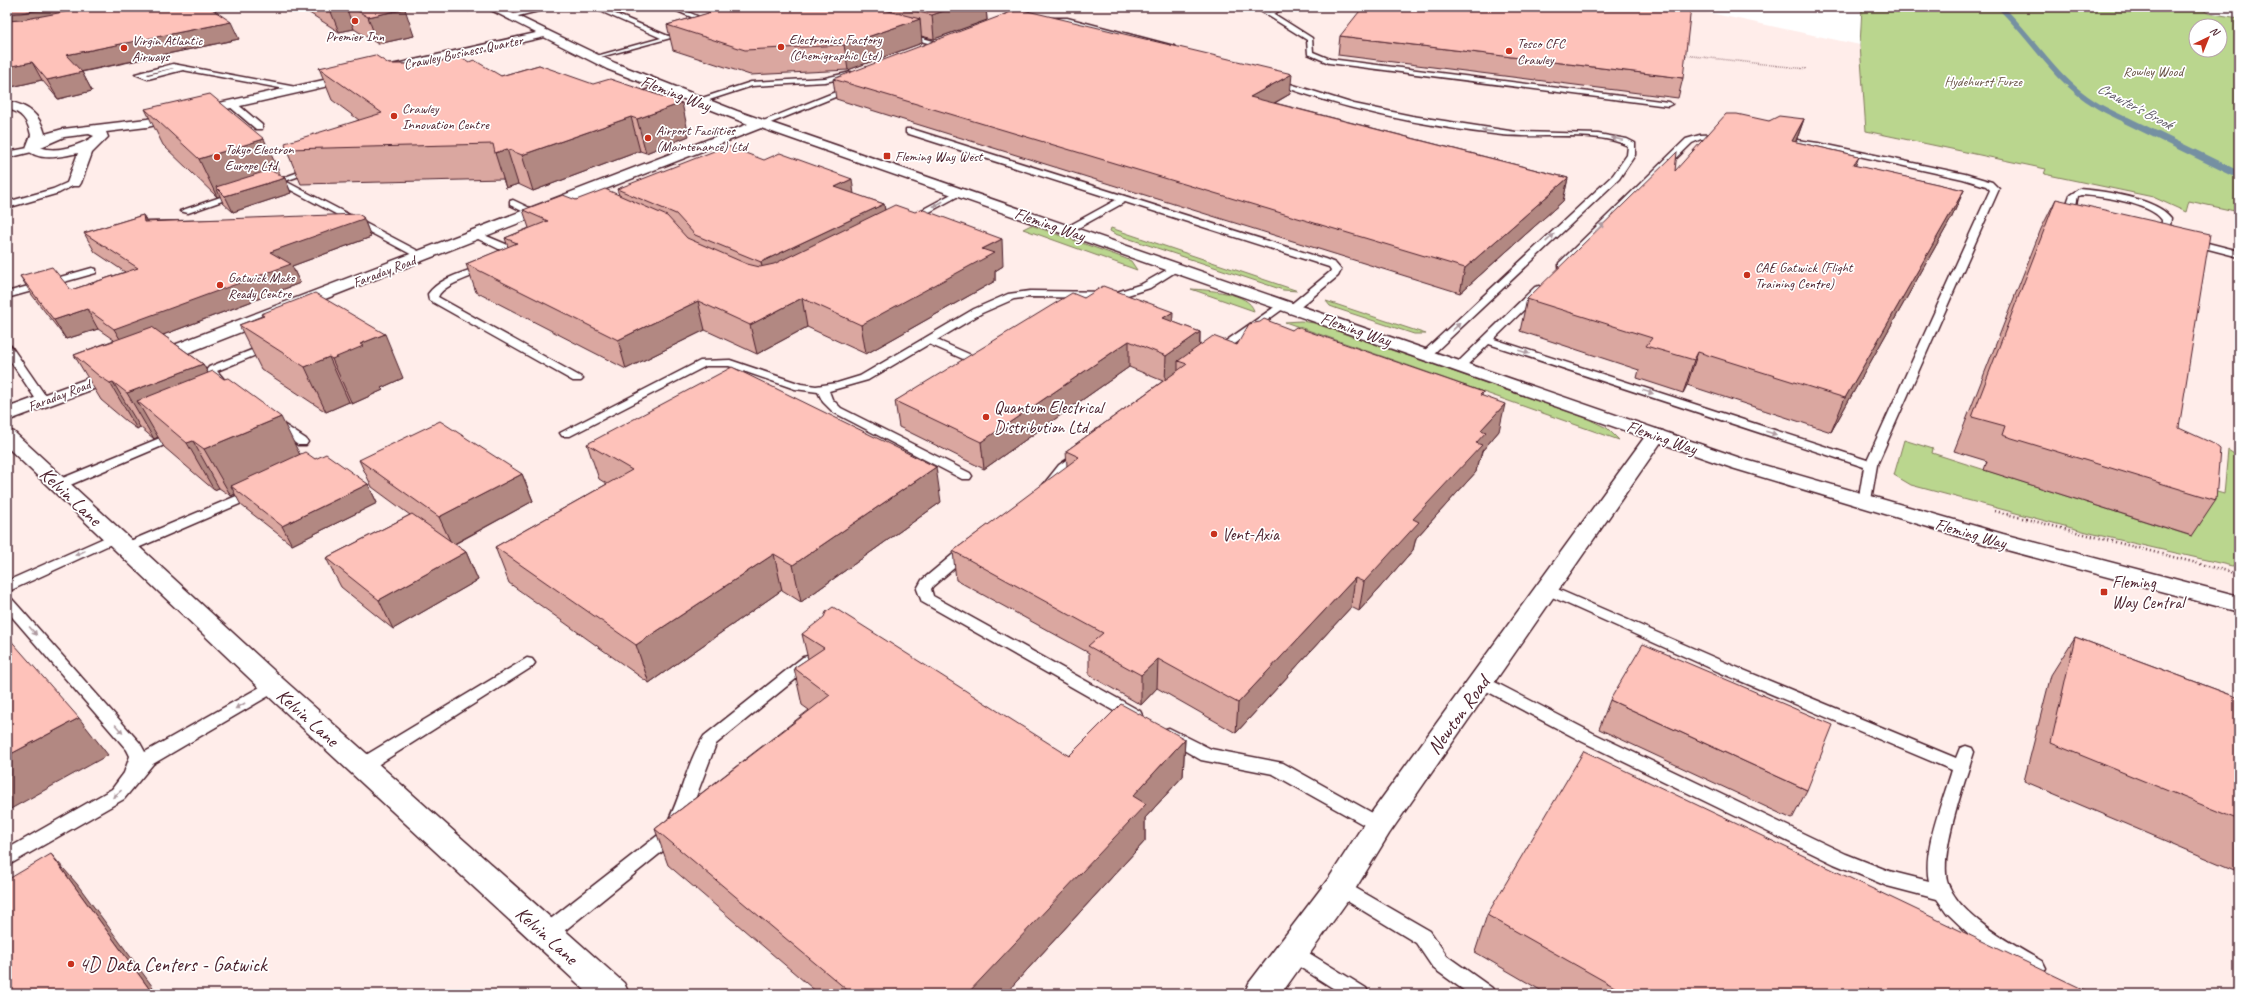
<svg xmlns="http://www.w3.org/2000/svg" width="2246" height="1001" viewBox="0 0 2246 1001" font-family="Caveat,sans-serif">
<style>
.built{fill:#ffedea}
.green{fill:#bad68e;stroke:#827a5c;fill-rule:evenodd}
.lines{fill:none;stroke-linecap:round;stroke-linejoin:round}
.stream-far1{stroke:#7590a2;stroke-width:5.5}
.stream{stroke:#7590a2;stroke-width:7}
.service-casing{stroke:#4a1f2b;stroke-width:3}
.minor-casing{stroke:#4a1f2b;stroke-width:3}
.tertiary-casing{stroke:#4a1f2b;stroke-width:3}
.path-far1{stroke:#4a1f2b;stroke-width:1.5;stroke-dasharray:0.5 1.5;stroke-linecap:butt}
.path{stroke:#4a1f2b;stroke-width:2.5;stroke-dasharray:1 3;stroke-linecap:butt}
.service{fill:#fff;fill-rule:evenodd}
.minor{fill:#fff;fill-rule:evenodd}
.tertiary{fill:#fff;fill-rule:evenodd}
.wall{fill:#daa7a0;stroke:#4a1f2b}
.shaded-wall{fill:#b28882;stroke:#4a1f2b}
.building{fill:#fec2ba;stroke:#4a1f2b}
.oneway{fill:#ae9aa0}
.poi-dot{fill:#c8321e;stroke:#fff;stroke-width:1.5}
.labels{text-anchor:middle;stroke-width:3.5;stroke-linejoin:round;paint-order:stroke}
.far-poi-label{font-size:14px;fill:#4a1f2b;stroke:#fff;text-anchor:start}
.far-street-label{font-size:14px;fill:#4a1f2b;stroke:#fff}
.far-park-label{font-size:14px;fill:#6c5649;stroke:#fff}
.far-water-label{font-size:15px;font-style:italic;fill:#5f5866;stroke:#fff}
.street-label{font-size:17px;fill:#4a1f2b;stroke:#fff}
.poi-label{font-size:17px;fill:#4a1f2b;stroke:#fff;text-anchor:start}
.near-street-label{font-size:20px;fill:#4a1f2b;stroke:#fff}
.near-poi-label{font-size:20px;fill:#4a1f2b;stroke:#fff;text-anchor:start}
</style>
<rect width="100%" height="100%" fill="#fff"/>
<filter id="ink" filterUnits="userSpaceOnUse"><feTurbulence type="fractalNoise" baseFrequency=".025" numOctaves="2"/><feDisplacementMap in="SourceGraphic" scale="8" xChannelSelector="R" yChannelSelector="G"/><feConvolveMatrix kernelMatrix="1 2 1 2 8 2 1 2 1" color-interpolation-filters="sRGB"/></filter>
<g filter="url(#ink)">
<!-- built -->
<path class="built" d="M7 7H1682L1860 45 1866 131 2239 205V994H7Z"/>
<!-- green -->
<path class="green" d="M1862 7H2198L2208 13 2239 18V212L2189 201 2186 212 2153 197 2044 174 2046 169 1866 131 1860 45ZM2196 26H2220V50H2196Z
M1031 225 1124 258 1131 261 1137 270 1023 229Z
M1111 228 1298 291 1283 290 1115 234 1110 231Z
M1191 289C1207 290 1249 292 1254 311Z
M1326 301 1426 334H1414L1338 309 1330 306Z
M1301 321 1314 323 1584 417 1607 428 1619 440 1285 322Z
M1904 440 1933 449 1932 453 2191 536 2196 486 2224 494 2228 450 2239 457V564L2232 566 2098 535 1911 485 1894 475Z"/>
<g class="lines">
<!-- stream-far1 -->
<path class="stream-far1" d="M2000 7C2032 37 2056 81 2095 104 2105 111 2117 115 2128 121"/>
<!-- stream -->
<path class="stream" d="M2126 120 2239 175"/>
<defs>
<path id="service" d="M543 7H555L510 18 507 16Z
M591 7H599L668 36 686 31 689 33 593 59V57L661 38Z
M668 7H677L715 24 710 25Z
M1025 7H1034L1008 17 1003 16Z
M1254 7H1261L1269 12 1278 7H1285L1274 14 1312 38 1313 52 1330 59 1668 102 1672 104 1668 106 1329 63 1308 54 1307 40Z
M1040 18H1067L1174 46 1171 48 1067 22 1038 21V19Z
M905 33 937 42 938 43 935 45 903 36 902 35Z
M173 64 296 87 300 89 296 91 183 70 148 79 135 74ZM174 68 148 75 147 74 173 68Z
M851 72 855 74 854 76 825 82 752 86 700 103 693 101 751 82 825 78Z
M1271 78 1354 104 1412 116 1516 132 1598 134 1627 139 1635 143V155L1619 179 1431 356 1427 357 1421 354 1423 352 1613 175 1627 155 1628 146C1598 130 1537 139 1502 135 1423 126 1345 110 1271 82Z
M659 85 666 87 637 99 630 97Z
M848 87 855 89 763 126 756 124Z
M229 102H235L262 125V129H256L229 106Z
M906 129H912L1325 259 1335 263 1341 270 1338 276 1297 310H1289V306L1330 272 1331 270 1329 267 1125 202 1071 232H1065V228L1116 200 906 133Z
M1726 134V138L1701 139 1692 143 1565 267H1559V263L1686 139 1700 135Z
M1776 137 1818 143 1965 174 1992 182 1999 189 1877 465 1870 506H1860L1858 503 1864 467 1489 344 1464 368H1456L1454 366 1456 364 1535 287 1539 286 1544 289 1543 291 1494 339 1867 460 1990 190 1986 186 1963 179 1818 147 1779 141 1775 139Z
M33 147H36V151L7 158V152Z
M310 168 317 170 285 181 424 254V258H418L274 181Z
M71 181 78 183 59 193 7 208V202L53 189Z
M2079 189C2103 191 2156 198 2171 218L2169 234 2174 237 2169 240 2161 238 2162 220C2151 203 2100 196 2081 195L2078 196 2075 209 2084 216 2076 218 2065 209 2070 195Z
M957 191 964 193 913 221 905 219Z
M235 192 242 194 188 213 180 211Z
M513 200 536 211 538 213 530 215 510 205V201Z
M477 232 508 245 515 252C499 273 445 279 438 297L581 377 583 379 581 381H573L429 300 428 294C446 270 483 272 505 252L474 237V233Z
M2192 239 2239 251V257L2189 244V240Z
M1177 264 1180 265V269L1150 288 1118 298 1030 297 1014 299 982 313 937 340 987 362 989 364 987 366H979L929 344 868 380 829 391 832 399 841 408 970 473 972 476 970 479H962L833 412 823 402 818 392 795 389 729 366H706L570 436H562L560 433 700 361 730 360 801 384 816 386 837 383 860 376 974 309 1008 294 1030 291 1117 292 1142 284Z
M92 268 96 269V273L7 298V292Z
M1283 301 1287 302V306L1221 354H1213L1211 352 1213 350Z
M269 343 273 344 274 346 273 348 217 371 227 383 225 385H217L204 373 209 367Z
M7 345 11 346 49 401 47 403H39L37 401 7 356Z
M274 418 306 439 308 442 306 445H298L270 425 268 422 270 419Z
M177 431 183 435 181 438 63 488 58 489 52 485 53 482Z
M1081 450 1085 451 1087 454 1085 457 1067 471 1054 488H1044L1043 485 1059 465Z
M253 489 259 493 258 496 133 550H123L121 547 123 544Z
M115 533 120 534 122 537 120 540 7 592V581Z
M968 545 975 549 973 552 933 586 931 589 933 596 1140 711 1142 715 1140 719 1134 721 1128 719 922 602 917 589 922 580 963 546Z
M1548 585 1729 664 1956 758 1960 748 1966 746 1972 748 1974 752C1965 781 1940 852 1947 880 1956 915 2014 945 2043 962L2046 968 2043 974 2036 977 2029 974 1972 937 1947 913 1937 899 1887 886 1834 864 1581 741 1477 686 1474 682 1477 678 1482 676 1487 678 1593 733 1846 854 1889 871 1929 881C1922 850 1943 801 1952 770L1719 672 1543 593 1541 590 1543 587Z
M7 597 12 599 140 743 145 752 269 682 274 680 279 682 282 686 279 690 153 764 124 799 7 866V849L112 789 124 773 130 756 127 750 7 611Z
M808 656 813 657 816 661 813 665 716 744 686 823 674 842 553 940 546 942 539 940 537 934 539 928 662 832C681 802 685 765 704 736L803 657Z
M527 658 532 659 535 663 532 667 368 771 362 773 356 771 354 766 356 761Z
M1169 728 1211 749 1283 763 1385 820 1388 825 1385 830 1379 832 1373 830 1273 774 1201 760 1163 738 1161 734 1163 730Z
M1340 879 1430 931 1447 956 1492 988 1495 994H1469L1433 968 1416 943 1334 893 1331 887 1334 881Z
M1291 942 1366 988 1369 994H1342L1284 957 1281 951 1284 945Z"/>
<path id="minor" d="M545 31 549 32 551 34 549 36 147 127 106 132 108 137 92 153 81 183 79 186H69L67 183 78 153C64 156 37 163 26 148L31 135C28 121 22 112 7 109V101C27 105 40 114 45 134L63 129 147 119ZM89 134 94 136C82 145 55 154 41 147L64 137Z
M1656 429 1663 431 1666 435 1389 834 1351 896 1281 994H1244L1249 983 1329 878 1369 816 1649 431Z
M7 430 14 432 283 679 624 983 629 994H589L265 693 7 447Z"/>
<path id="tertiary" d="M485 7H499L615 63 737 111 1746 460 2003 534 2239 596V612L1988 545 1732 468 761 128 162 363 155 365 148 363 146 359 148 355 748 124 607 69Z
M119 367 126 369 129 373 126 377 7 421V408Z"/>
</defs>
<!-- service casing -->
<use href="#service" class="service-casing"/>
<!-- minor casing -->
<use href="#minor" class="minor-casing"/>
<!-- tertiary casing -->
<use href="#tertiary" class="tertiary-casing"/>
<!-- path-far1 -->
<path class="path-far1" d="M460 7 469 12
M1684 55 1807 69"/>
<!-- path -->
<path class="path" d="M1995 511 2239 574"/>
<!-- service -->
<use href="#service" class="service"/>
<!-- minor -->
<use href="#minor" class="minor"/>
<!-- tertiary -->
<use href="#tertiary" class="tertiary"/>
</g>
<!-- wall -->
<path class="wall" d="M7 7 239 39 82 72 92 91 58 99 42 80 7 88Z
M300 7H401L414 36 378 44 354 29 339 32Z
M696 7H986L987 20 934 39 921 36 922 43 848 70 750 75 673 50 667 25 710 13Z
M1340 36 1683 78 1678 98 1338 55Z
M389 64H428L501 76 539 65 689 136 646 153 640 151 533 191 518 184 506 188 503 179 301 184 286 149 359 120 332 100 319 68Z
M833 79 1290 94 1275 103 1568 178 1563 201 1460 293 836 99Z
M145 109 285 178 291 193 233 212 223 203 220 196 217 197 163 145Z
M1804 119 1796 142 1859 156 1855 166 1964 190 1951 219 1831 432 1687 385 1683 393 1637 378 1639 370 1520 331 1527 299 1769 121Z
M617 189 854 194 884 204 885 210 1003 266 995 271V281L866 354 807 327 757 354 705 330 626 369 476 292 466 264 508 247 505 238 529 228 523 210 576 200 619 195Z
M2056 199 2216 500 2192 536 1984 470 1987 461 1954 451 2041 229Z
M143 215 147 221 363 217 371 237 292 266 300 283 163 335 203 364 208 373 300 454 315 459 368 484 377 503 292 545 241 505 235 494 231 496 219 488 214 490 164 447 158 437 154 439 140 427 137 429 126 421 101 400 74 355 114 340 98 329 66 339 32 295 20 276 71 290 125 272 95 252 84 233Z
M1084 298 1173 322 1200 332V345H1237L1292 330 1483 392 1482 395 1499 431 1482 451 1480 459 1478 461 1476 472 1416 538 1413 550 1359 611 1351 607 1236 733 1157 688 1141 705 1089 675V653L956 580 953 551 1067 467 1066 451 1163 381 1129 367 984 469 899 427 895 401Z
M261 314 403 378 381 388 383 390 352 404 349 402 326 412 261 369 239 325 262 316Z
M587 444 941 502 801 602 782 590 649 683 509 583 495 547 607 484 599 479Z
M359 460 522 474 533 501 455 544 466 552 478 580 393 629 341 587 326 558 410 515 372 487Z
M802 634 1069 756 1185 739 1183 776 1145 818V841L1005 994H819L668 865 655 829 809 710 802 705 794 668 808 659Z
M2075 637 2239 698V872L2024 781 2051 675Z
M1610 700 1807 790 1792 819 1599 729Z
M1487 915 2093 994H1547L1475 952Z"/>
<!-- shaded-wall -->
<path class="shaded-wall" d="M56 7H100L7 32V14Z
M329 7H346L354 29 339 32Z
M955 7H986L987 20 934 39 932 15Z
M405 9 414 36 378 44 368 17Z
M920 19 922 43 848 70 844 45Z
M231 22 239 39 75 73 66 55Z
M32 62 42 80 7 88V67Z
M82 72 92 91 58 99 47 80Z
M1292 74 1290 94 1249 117 1250 97Z
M682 103 689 136 646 153 637 119Z
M631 117 640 151 533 191 522 155Z
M1804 119 1794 146 1792 141Z
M264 139 281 176 216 187 220 196 217 197 199 159Z
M507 149 518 184 506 188 495 153Z
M1859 156 1849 184 1853 165Z
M285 178 291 193 233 212 225 196Z
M1568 178 1563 201 1460 293 1465 268Z
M852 179 855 202 835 187Z
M1964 190 1951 219 1831 432 1845 398Z
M884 204 887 227 766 286 761 262Z
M143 215 152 233 144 222Z
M363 217 371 237 292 266 300 283 126 349 114 329 270 252Z
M1002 239 1003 266 995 271V281L866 354 861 325 982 249Z
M802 298 807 327 757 354 750 325Z
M698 301 705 330 626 369 618 340Z
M87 309 98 329 66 339 54 320Z
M1173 312 1172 337 1163 318Z
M1200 332 1199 357 1178 361V373L1165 382 1166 356Z
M385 334 403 378 381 388 383 390 352 404 332 359 360 344Z
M1129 341V367L984 469 981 442Z
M1698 352 1687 385 1683 393 1694 360Z
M329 357 349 402 326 412 305 367Z
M203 364 227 409 137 401 158 437 154 439 127 393Z
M113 382 140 427 137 429 110 383Z
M1505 404 1499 431 1482 451 1480 459 1478 461 1476 472 1416 538 1413 550 1359 611 1364 582 1413 519 1476 443 1481 430Z
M281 417 304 463 231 486 235 494 231 496 204 449Z
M193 441 219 488 214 490 187 443Z
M936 467 941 502 801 602 793 565Z
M522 474 533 501 452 545 439 517Z
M368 484 377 503 292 545 282 526Z
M466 552 478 580 393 629 379 600Z
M774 554 782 590 649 683 636 645Z
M1355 578 1351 607 1236 733 1238 703Z
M1158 659 1157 688 1141 705V675Z
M79 718 108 755 7 811V756Z
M1185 739 1183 776 1145 818V841L1005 994H967L1133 796Z
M51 854 77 884 158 994H153Z"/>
<!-- building -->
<path class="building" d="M7 7H56L21 13 7 14Z
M90 7H209L231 22 66 55 82 72 47 80 32 62 7 67V21L21 20Z
M351 7H401L405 9 368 17Z
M729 7H873L920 19 844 45 745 50 667 25Z
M896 7H955L932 15Z
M1363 7H1691L1683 78 1340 36Z
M1019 9 1292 74 1250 97 1568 178 1465 268 833 79Z
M375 55 389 64H428L461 57 469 62 474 60 501 76 539 65 593 84 610 79 682 103 637 119 631 117 522 155 507 149 495 153 493 144 286 149 285 143 382 113 319 68Z
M210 94 264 139 199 159 145 109Z
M1726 114H1737L1769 121 1779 116 1804 119 1792 141 1859 156 1853 165 1964 190 1845 398 1698 352 1694 360 1646 346 1652 338 1527 299 1677 152 1675 171Z
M727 146 764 160 780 153 852 179 835 187 884 204 761 262 695 235 676 214 617 189Z
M270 170 285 178 225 196 216 187Z
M605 189 667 216 687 238 747 264 760 267 774 264 895 205 915 212 921 209 1002 239 982 249 994 253 861 325 802 298 750 325 698 301 618 340 466 264 517 243 505 238 548 221 523 210 563 195 576 200Z
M2056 199 2210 234 2179 428 2214 444 2220 449 2216 500 2002 435 2005 426 1972 417Z
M358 214 363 217V219L270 252 291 264 114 329 87 309 54 320 20 276 52 267 71 290 138 268 84 233 143 215 144 222Z
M1103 286 1173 312 1163 318 1200 332 1166 356 1129 341 981 442 895 401 1072 293 1084 298Z
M315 293 385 334 360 344 363 346 332 359 329 357 305 367 239 325 264 316 261 314Z
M1264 319 1292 330 1296 327 1483 392 1480 395 1505 404 1481 430 1486 432 1476 443 1482 445 1413 519 1419 522 1364 582 1355 578 1238 703 1158 659 1141 675 1088 646 1103 633 953 551 1079 457 1066 451 1187 364 1178 361 1213 336 1237 345 1249 324 1260 322Z
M152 327 203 364 127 393 113 382 110 383 99 376 74 355Z
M732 367 936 467 793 565 774 554 636 645 495 547 632 470 587 444Z
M213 371 224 379 228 378 281 417 204 449 193 441 187 443 137 401Z
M440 421 522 474 439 517 359 460Z
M305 452 315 459 326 454 368 484 282 526 231 486Z
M412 514 466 552 379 600 326 558Z
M833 607 1069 756 1121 704 1185 739 1133 796 1146 804 967 994H852L655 829 830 695 794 668 824 648 802 634 824 617 826 612Z
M7 636 79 718 7 756Z
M2075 637 2239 698V820L2051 743Z
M1643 644 1833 725 1807 790 1610 700Z
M1584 751 2093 994H1627L1487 915Z
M51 854 153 994H7V880Z"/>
<!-- one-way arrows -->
<defs><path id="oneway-solid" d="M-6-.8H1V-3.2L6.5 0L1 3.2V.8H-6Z"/></defs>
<g class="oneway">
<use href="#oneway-solid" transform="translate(1487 131) rotate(-172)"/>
<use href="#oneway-solid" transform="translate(1617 139) rotate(-168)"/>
<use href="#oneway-solid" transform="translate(938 204) rotate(152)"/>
<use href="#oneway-solid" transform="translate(1600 227) rotate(-44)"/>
<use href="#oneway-solid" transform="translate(1550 238) rotate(-43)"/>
<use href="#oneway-solid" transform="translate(1456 327) rotate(-44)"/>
<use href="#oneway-solid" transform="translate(1524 352) rotate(18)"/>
<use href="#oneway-solid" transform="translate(1648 392) rotate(18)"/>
<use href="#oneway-solid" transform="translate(1771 433) rotate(18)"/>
<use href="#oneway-solid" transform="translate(80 553) rotate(155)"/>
<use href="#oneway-solid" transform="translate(33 631) rotate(49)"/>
<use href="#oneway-solid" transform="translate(240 706) rotate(150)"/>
<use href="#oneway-solid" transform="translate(119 729) rotate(49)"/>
<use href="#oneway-solid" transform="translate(117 794) rotate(140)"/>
</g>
</g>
<!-- markers -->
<g class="poi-dot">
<circle cx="355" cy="21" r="4"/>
<circle cx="781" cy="47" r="4"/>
<circle cx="124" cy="48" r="4"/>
<circle cx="1509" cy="51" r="4"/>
<circle cx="394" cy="116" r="4"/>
<circle cx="648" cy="138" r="4"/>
<rect x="883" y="152" width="8" height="8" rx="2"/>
<circle cx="217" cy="157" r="4"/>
<circle cx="1747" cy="275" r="4"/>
<circle cx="220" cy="285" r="4"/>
<circle cx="986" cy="417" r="4"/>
<circle cx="1214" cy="534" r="4"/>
<rect x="2100" y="588" width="8" height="8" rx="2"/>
<circle cx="71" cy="964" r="4"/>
</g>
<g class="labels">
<!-- far-poi labels -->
<g class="far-poi-label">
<text x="355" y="41" text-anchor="middle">Premier Inn</text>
<text x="789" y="44">Electronics Factory<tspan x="789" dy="16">(Chemigraphic Ltd)</tspan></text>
<text x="132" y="45">Virgin Atlantic<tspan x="132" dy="16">Airways</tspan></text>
<text x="1517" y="48">Tesco CFC<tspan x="1517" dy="16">Crawley</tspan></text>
<text x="402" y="113">Crawley<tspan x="402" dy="16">Innovation Centre</tspan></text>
<text x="656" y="135">Airport Facilities<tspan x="656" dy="16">(Maintenance) Ltd</tspan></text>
<text x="225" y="154">Tokyo Electron<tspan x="225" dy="16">Europe Ltd</tspan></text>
<text x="895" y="161">Fleming Way West</text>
<text x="1755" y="272">CAE Gatwick (Flight<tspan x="1755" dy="16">Training Centre)</tspan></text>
<text x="228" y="282">Gatwick Make<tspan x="228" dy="16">Ready Centre</tspan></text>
</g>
<!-- far-street labels -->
<g class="far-street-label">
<text transform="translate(463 52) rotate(-12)" y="5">Crawley Business Quarter</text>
<text transform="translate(384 271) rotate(-21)" y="5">Faraday Road</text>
<text transform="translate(59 395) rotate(-21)" y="5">Faraday Road</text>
</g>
<!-- far-park labels -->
<g class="far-park-label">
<text x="2153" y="76">Rowley Wood</text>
<text x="1983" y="86">Hydehurst Furze</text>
</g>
<!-- far-water labels -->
<g class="far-water-label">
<text transform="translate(2135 106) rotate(28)" y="5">Crawter's Brook</text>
</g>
<!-- street labels -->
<g class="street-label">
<text transform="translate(676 93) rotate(21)" y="6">Fleming Way</text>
<text transform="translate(1050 224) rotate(19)" y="6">Fleming Way</text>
<text transform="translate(1356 329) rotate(19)" y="6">Fleming Way</text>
<text transform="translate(1662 437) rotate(19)" y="6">Fleming Way</text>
<text transform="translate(1971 533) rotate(16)" y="6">Fleming Way</text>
</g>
<!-- poi labels -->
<g class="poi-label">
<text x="994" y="413">Quantum Electrical<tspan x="994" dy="20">Distribution Ltd</tspan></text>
<text x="1222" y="540">Vent-Axia</text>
<text x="2112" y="588">Fleming<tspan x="2112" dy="20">Way Central</tspan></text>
</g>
<!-- near-street labels -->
<g class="near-street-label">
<text transform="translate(71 496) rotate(43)" y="7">Kelvin Lane</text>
<text transform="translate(1458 715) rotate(-54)" y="7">Newton Road</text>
<text transform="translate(308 717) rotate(42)" y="7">Kelvin Lane</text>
<text transform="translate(547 935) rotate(42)" y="7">Kelvin Lane</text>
</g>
<!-- near-poi labels -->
<g class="near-poi-label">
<text x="79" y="971">4D Data Centers - Gatwick</text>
</g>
</g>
<!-- margin -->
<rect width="2246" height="1001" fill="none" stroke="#fff" stroke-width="24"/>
<rect x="12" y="12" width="2222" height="977" fill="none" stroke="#4a1f2b" stroke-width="1.5" filter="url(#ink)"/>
<!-- north arrow -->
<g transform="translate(2208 38) rotate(43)"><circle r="19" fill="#ffffff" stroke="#b7a5aa"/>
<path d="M0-3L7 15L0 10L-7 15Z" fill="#c8321e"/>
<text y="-6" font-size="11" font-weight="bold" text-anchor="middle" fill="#4a1f2b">N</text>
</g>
</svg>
